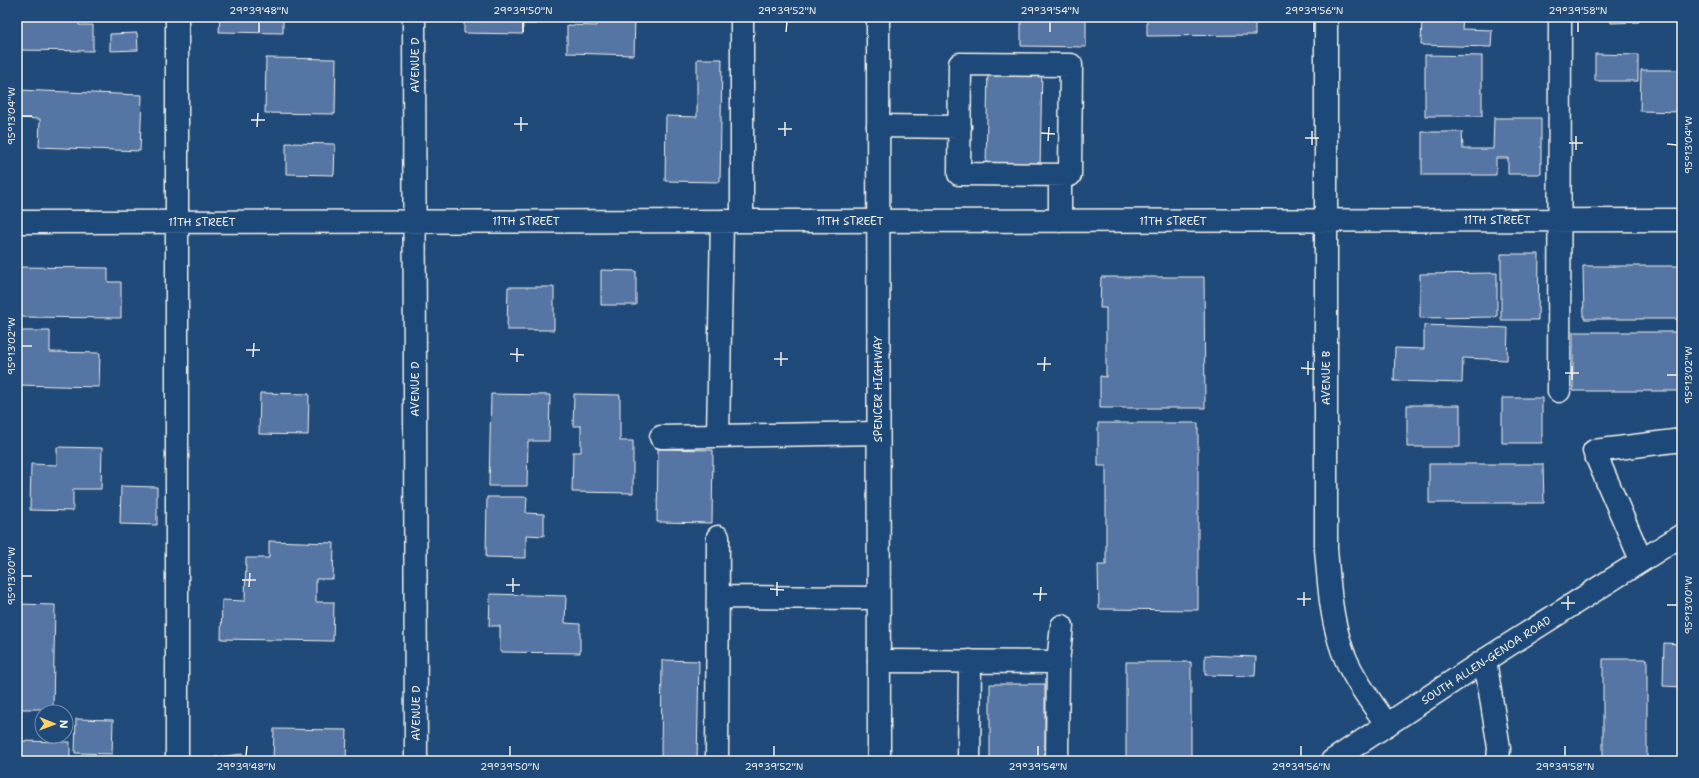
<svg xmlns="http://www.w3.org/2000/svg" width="1699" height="778" viewBox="0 0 1699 778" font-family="'Shantell Sans',sans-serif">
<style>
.building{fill:#5574a4;stroke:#f4f1e8}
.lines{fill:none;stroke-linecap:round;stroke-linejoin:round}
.minor-casing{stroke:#f4f1e8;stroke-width:25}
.major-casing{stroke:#f4f1e8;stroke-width:25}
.minor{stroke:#1f4a7a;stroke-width:22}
.major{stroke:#1f4a7a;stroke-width:22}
.ticks{fill:none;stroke:#f4f1e8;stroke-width:1.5}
.labels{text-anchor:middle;stroke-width:3.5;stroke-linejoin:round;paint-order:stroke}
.street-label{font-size:11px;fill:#f4f1e8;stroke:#1f4a7a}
.neatline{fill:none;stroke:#f4f1e8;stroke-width:1.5}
.ticks-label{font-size:10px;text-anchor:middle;fill:#f4f1e8}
</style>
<rect width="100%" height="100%" fill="#1f4a7a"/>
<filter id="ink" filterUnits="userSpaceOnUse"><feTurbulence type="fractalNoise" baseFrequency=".025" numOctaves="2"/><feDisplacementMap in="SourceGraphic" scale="8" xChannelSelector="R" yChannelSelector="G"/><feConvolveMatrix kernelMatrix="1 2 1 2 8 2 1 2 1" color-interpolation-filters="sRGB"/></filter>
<g filter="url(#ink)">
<!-- building -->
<path class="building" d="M17 17H79V25H93V51L17 50Z
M220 17H283V33L219 32Z
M464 17H537V24H523V34L464 33Z
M598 17H635L634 55 567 53V25L597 26Z
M1021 17H1086V47L1021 46Z
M1147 17H1255V35L1147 36Z
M1422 17H1463L1462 29 1492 30 1491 47 1421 45Z
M1480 17H1519V19H1480Z
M1610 17H1639V22L1611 23Z
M137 33 138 50 110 51V34Z
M1595 54 1638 55V81H1595Z
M1425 55 1482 56V116H1425Z
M266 58 336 59 335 114 265 113Z
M697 59H722L720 182 665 181 666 116 697 117Z
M988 67 1042 68 1040 169 986 168Z
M1641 70H1682V112L1640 111Z
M17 90 142 95 140 151 39 147 40 119 17 118Z
M1494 118H1541V174H1508V158H1496V175H1422V132H1462L1463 149H1493Z
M286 143 335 144 334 175 286 174Z
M1501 254H1539L1538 320H1501Z
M1583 266H1682V319H1584Z
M17 267 108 268V282H121V318L17 317Z
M601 270 636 271V305H601Z
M1497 273V317L1420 318V274Z
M1101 277H1204L1205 408H1100V376L1106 377V308H1100Z
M508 287H554V330H507Z
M1424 325 1508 328 1507 360 1463 358 1462 383 1394 381 1395 348 1424 349Z
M17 331H50V352L100 353 99 387 17 385Z
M1573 332H1682V391H1573Z
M260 393 309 394 308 435 259 434Z
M491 394 550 395 549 441H528L527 486H489Z
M574 394 620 395V441H633V493L572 492 573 452H581V426H573Z
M1502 398H1542V443H1502Z
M1407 405H1460V447H1407Z
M1098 423H1198V610L1099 609 1098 565H1106V466H1098Z
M57 447 102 448 101 489H73V511L30 510 31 464 57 465Z
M658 449 713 450 712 523 657 522Z
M1429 464H1543L1544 503H1429Z
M121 486 157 487V525L120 524Z
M487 497H527L526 513 544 514V536L526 535V558L486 557Z
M269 541 334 543 333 579H316V602H334L333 641 221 639 222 600 245 601 246 558H269Z
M490 594 566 596 565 623 580 624V653L500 652V626H489Z
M17 604 55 605 53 709H17Z
M1664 643 1682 644V687L1663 686Z
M1205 655 1256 657 1255 676 1205 675Z
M1603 659H1647V761H1603Z
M662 660 699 661 697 761H661Z
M1126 662H1191V761H1126Z
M990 684H1045V761H990Z
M76 719 113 720 112 754 75 753Z
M274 729 347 730 346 761H273Z
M17 741 70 742V761H17Z
M243 754 244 761H215V757Z"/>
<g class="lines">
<defs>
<path id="minor" d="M177 17V761
M414 17 416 761
M742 17V221
M1326 17V549C1329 581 1330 612 1340 643 1348 672 1370 700 1387 725
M960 64 1071 65 1070 175 959 174Z
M878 126 960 127
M1060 221V175
M17 222 1682 220
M1559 391 1560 17
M718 436 722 221
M661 437 878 433
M1641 560 1594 451 1682 440
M718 597 878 598
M1485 660 1499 748 1498 761
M879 661 1058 662 1057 761
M1058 662 1062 626
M717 761 718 537
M969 761 970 661"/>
<path id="major" d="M878 17 879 761
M1332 761 1485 660 1682 535"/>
</defs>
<!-- minor casing -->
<use href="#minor" class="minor-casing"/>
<!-- major casing -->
<use href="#major" class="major-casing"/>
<!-- minor -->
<use href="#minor" class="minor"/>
<!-- major -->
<use href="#major" class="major"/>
</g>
</g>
<!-- ticks -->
<path class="ticks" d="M259 32V22M523 32V22M786 32 787 22M1050 32V22M1314 32V22M1578 32V22M22 116H32M251 120H265M514 124H528M257 127 258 113M778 129H792M521 131V117M1041 133 1055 134M785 136V122M1305 138H1319M1048 141 1049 127M1569 143H1583M1667 144 1677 145M1312 145V131M1576 150V136M22 346H32M246 350H260M510 354 524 355M253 357 254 343M774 359H788M517 362V348M1037 364H1051M781 366V352M1301 368 1315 369M1044 371 1045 357M1565 373H1579M1308 375V361M1667 375H1677M1572 380V366M22 576H32M242 580H256M506 585H520M249 587 250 573M770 589 784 590M513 592V578M1033 594H1047M777 596V582M1297 599H1311M1040 601 1041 587M1561 603H1575M1667 605H1677M1304 606V592M1568 610V596M246 756 247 746M510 756V746M774 756V746M1038 756V746M1301 756V746M1565 756V746"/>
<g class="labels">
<!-- street labels -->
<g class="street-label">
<text transform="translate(415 65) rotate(-90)" y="4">AVENUE D</text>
<text x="1497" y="224">11TH STREET</text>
<text x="526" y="225">11TH STREET</text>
<text x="850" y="225">11TH STREET</text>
<text x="1173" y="225">11TH STREET</text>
<text x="202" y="226">11TH STREET</text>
<text transform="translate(1326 378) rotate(-90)" y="4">AVENUE B</text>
<text transform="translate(415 389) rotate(-90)" y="4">AVENUE D</text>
<text transform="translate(878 389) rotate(-90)" y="4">SPENCER HIGHWAY</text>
<text transform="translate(1486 660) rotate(-33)" y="4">SOUTH ALLEN-GENOA ROAD</text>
<text transform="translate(416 713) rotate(-90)" y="4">AVENUE D</text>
</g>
</g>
<!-- margin -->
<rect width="1699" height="778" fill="none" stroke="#1f4a7a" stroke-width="44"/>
<!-- north arrow -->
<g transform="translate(54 724) rotate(91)"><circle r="19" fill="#1f4a7a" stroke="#748da6"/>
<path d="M0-3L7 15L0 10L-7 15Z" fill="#ffd166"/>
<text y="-6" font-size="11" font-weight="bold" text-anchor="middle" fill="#f4f1e8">N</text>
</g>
<rect x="22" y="22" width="1655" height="734" class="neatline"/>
<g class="ticks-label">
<text x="259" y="14">29°39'48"N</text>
<text x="523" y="14">29°39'50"N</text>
<text x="787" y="14">29°39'52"N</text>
<text x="1050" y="14">29°39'54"N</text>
<text x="1314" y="14">29°39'56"N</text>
<text x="1578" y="14">29°39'58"N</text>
<text transform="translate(11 116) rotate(-90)" y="4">95°13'04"W</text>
<text transform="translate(1688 145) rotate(-90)" y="4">95°13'04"W</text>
<text transform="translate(11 346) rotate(-90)" y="4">95°13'02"W</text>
<text transform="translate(1688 375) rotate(-90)" y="4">95°13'02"W</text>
<text transform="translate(11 576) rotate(-90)" y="4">95°13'00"W</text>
<text transform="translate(1688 605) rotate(-90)" y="4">95°13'00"W</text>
<text x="246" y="770">29°39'48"N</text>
<text x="510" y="770">29°39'50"N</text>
<text x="774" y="770">29°39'52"N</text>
<text x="1038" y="770">29°39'54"N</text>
<text x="1301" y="770">29°39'56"N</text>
<text x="1565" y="770">29°39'58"N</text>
</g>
</svg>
